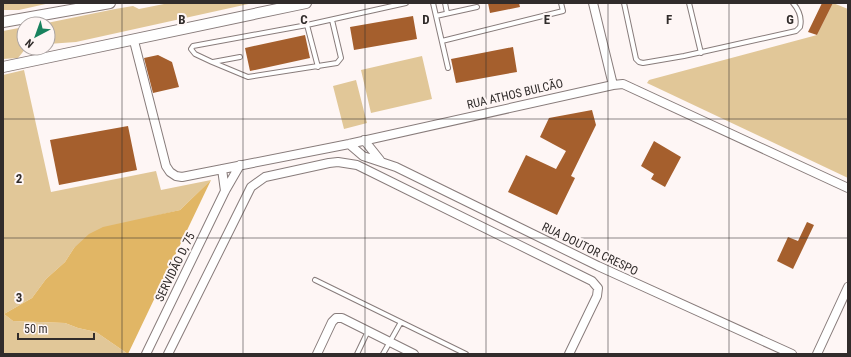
<svg xmlns="http://www.w3.org/2000/svg" width="851" height="357" viewBox="0 0 851 357" font-family="'Roboto Condensed',sans-serif">
<style>
.green{fill:#e1c798}
.forest{fill:#e1b665}
.building{fill:#a55f2d}
.lines{fill:none;stroke-linecap:round;stroke-linejoin:round}
.service-casing{stroke:#887c7b;stroke-width:6}
.minor-casing{stroke:#887c7b;stroke-width:10}
.tertiary-casing{stroke:#887c7b;stroke-width:12}
.service{stroke:#fff;stroke-width:4}
.minor{stroke:#fff;stroke-width:8}
.tertiary{stroke:#fff;stroke-width:10}
.grid{fill:none;stroke:#312c2b;stroke-width:1;stroke-opacity:0.55}
.labels{text-anchor:middle;stroke-width:4;stroke-linejoin:round;paint-order:stroke}
.street-label{font-size:12px;fill:#312c2b;stroke:#fef6f5}
.grid-label{font-size:13px;text-anchor:middle;font-weight:bold;fill:#312c2b;stroke:#fef6f5;stroke-width:4;stroke-linejoin:round;paint-order:stroke}
</style>
<rect width="100%" height="100%" fill="#fef6f5"/>
<!-- green -->
<path class="green" d="M3 3H50L19 10H3Z
M169 3H253L76 42 48 44V24H42L115 9 133 6 139 9Z
M833 3 848 9V178L647 83 649 80 817 35Z
M24 27V48H26L18 58 3 59V31Z
M422 56 432 99 371 113 361 70Z
M24 70 51 192 156 171 161 190 211 180 180 210 118 225 74 248 65 262 46 279 32 298 4 314 13 321 65 323 78 328 96 332 128 354H3V75Z
M356 80 367 123 344 129 333 86Z"/>
<!-- forest -->
<path class="forest" d="M211 180 128 354 96 332 78 328 65 323 13 321 4 314 32 298 46 279 65 262 74 248 89 234 103 227 180 210Z"/>
<!-- building -->
<path class="building" d="M488 3H519L520 7 490 13Z
M822 3H833L817 35 808 32Z
M413 16 417 39 354 50 350 27Z
M305 35 310 58 250 71 245 48Z
M513 47 517 72 456 83 451 59Z
M158 55 172 62 179 87 153 93 144 58Z
M592 110 596 125 571 176 575 178 557 215 508 192 526 155 556 169 566 151 540 137 549 118Z
M128 126 137 170 59 185 50 140Z
M654 141 681 157 665 187 651 179 654 174 641 166Z
M807 222 814 225 793 269 777 261 788 237 798 241Z"/>
<g class="lines">
<defs>
<path id="service" d="M433 3 448 68
M445 3 447 13
M624 3 636 59 639 62 643 63 684 56 796 31 800 27C802 19 799 10 793 3
M689 3 701 53
M436 16 477 7
M332 20 341 58 337 63 248 77 212 62 195 54 191 49 193 46 307 25 406 3
M307 25 318 67
M442 41 563 11 561 3
M213 62 240 57
M315 280 466 354
M357 354 368 331
M383 354 401 322"/>
<path id="minor" d="M593 3 613 85
M134 41 166 166 170 172 176 176 182 177 349 144 613 85 623 84 848 188
M364 140 380 160
M349 144 363 156 396 167 598 266 792 354
M222 169 225 191
M146 354 225 191 240 165
M168 354 251 187 265 177 329 163 338 162 357 165 592 281 598 288 597 296 569 354
M317 354 332 322 336 318H342L414 354
M817 354 848 287"/>
<path id="tertiary" d="M3 22 110 3
M3 67 306 3"/>
</defs>
<!-- service casing -->
<use href="#service" class="service-casing"/>
<!-- minor casing -->
<use href="#minor" class="minor-casing"/>
<!-- tertiary casing -->
<use href="#tertiary" class="tertiary-casing"/>
<!-- service -->
<use href="#service" class="service"/>
<!-- minor -->
<use href="#minor" class="minor"/>
<!-- tertiary -->
<use href="#tertiary" class="tertiary"/>
</g>
<!-- grid -->
<path class="grid" d="M122 3V354M243 3V354M365 3V354M486 3V354M608 3V354M729 3V354M3 119H848M3 238H848"/>
<g class="labels">
<!-- street labels -->
<g class="street-label">
<text transform="translate(515 94) rotate(-13)" y="4">RUA ATHOS BULCÃO</text>
<text transform="translate(590 249) rotate(26)" y="4">RUA DOUTOR CRESPO</text>
<text transform="translate(175 267) rotate(-64)" y="4">SERVIDÃO D, 75</text>
</g>
</g>
<g class="grid-label">
<text x="182" y="24">B</text>
<text x="304" y="24">C</text>
<text x="426" y="24">D</text>
<text x="547" y="24">E</text>
<text x="669" y="24">F</text>
<text x="790" y="24">G</text>
<text x="19" y="183">2</text>
<text x="19" y="302">3</text>
</g>
<!-- border -->
<rect width="851" height="357" fill="none" stroke="#312c2b" stroke-width="8"/>
<!-- north arrow -->
<g transform="translate(36 36) rotate(221)"><circle r="19" fill="#fef6f5" stroke="#aca5a4"/>
<path d="M0-3L7 15L0 10L-7 15Z" fill="#18825e"/>
<text y="-6" font-size="11" font-weight="bold" text-anchor="middle" fill="#312c2b">N</text>
</g>
<!-- scale -->
<path d="M18 333v6h76v-6" fill="none" stroke="#312c2b" stroke-width="2"/>
<text x="24" y="333" font-size="12" fill="#312c2b" stroke="#fef6f5" stroke-width="3" paint-order="stroke">50 m</text>
</svg>
